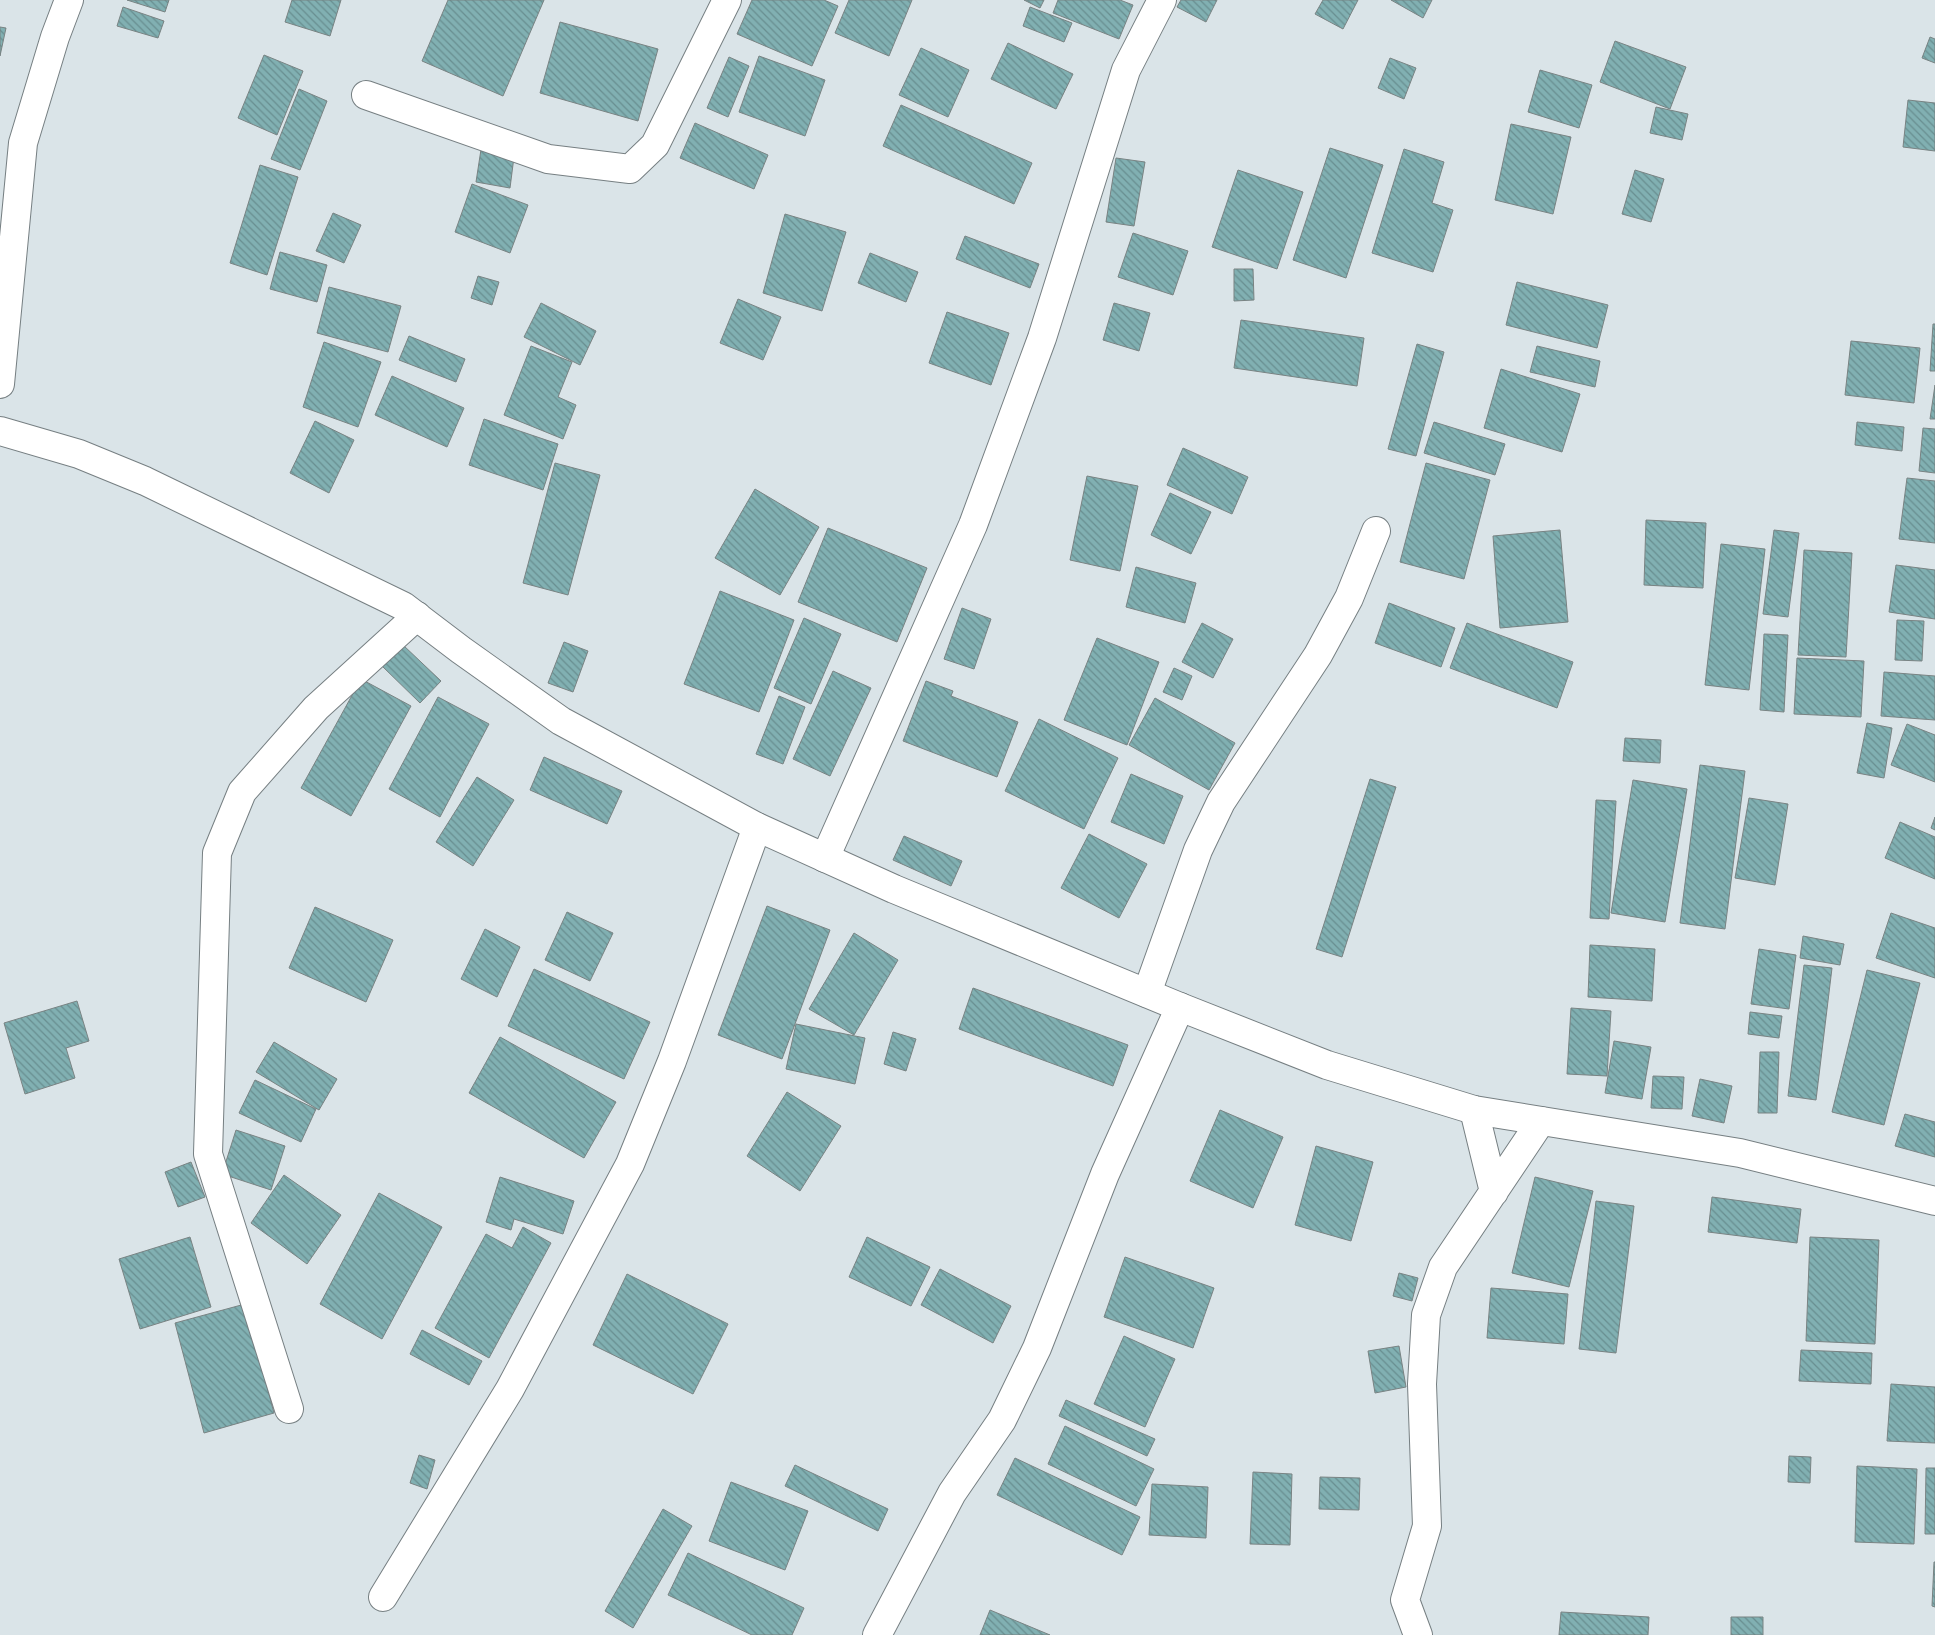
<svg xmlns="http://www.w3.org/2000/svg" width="1935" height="1635" viewBox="0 0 1935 1635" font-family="Poppins,sans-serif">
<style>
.building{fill:url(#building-back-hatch);stroke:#798383}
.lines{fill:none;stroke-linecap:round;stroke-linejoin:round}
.minor-casing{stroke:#767f82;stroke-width:30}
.tertiary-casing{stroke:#767f82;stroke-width:30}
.minor{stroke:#fff;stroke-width:28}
.tertiary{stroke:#fff;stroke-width:28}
</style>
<defs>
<pattern id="building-back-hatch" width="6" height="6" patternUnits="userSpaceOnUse" patternTransform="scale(1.25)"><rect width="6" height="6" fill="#81b0b2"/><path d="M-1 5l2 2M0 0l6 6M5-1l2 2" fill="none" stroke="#688e90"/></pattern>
</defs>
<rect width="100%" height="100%" fill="#dae4e8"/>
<!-- building -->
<path class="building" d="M127 0H169L165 12Z
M292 0H341L330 36 285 22Z
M448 0H544L503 96 422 61Z
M752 0H824L838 6 812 66 737 34Z
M849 0H912L889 56 835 33Z
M1024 0H1044L1040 8Z
M1058 0H1120L1133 5 1119 39 1053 13Z
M1181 0H1217L1206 22 1177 7Z
M1323 0H1358L1343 29 1315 14Z
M1391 0H1432L1423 18Z
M123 7 164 21 158 38 117 26Z
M1030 7 1072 23 1064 42 1023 26Z
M560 22 658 49 638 121 540 93Z
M0 27 6 28 0 56Z
M1930 37 1935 39V63L1922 58Z
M1615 41 1686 67 1670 109 1600 82Z
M1008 43 1073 74 1056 109 991 79Z
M921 48 969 70 948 117 899 95Z
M264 55 303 71 277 135 238 118Z
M759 56 825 80 805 136 739 112Z
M729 57 749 66 728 117 707 108Z
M1390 58 1416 68 1404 99 1378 88Z
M1540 70 1592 85 1579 128 1528 112Z
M299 89 327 101 300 170 271 159Z
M1908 100 1935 103V151L1903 147Z
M901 105 1032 163 1014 204 883 146Z
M1656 107 1688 114 1682 140 1650 133Z
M695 123 768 155 754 189 680 158Z
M1511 124 1571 137 1553 214 1495 200Z
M482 143 515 149 510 188 476 182Z
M1330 148 1383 165 1346 278 1293 260Z
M1404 149 1444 162 1432 203 1453 210 1433 272 1372 253Z
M1116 158 1145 162 1134 226 1106 222Z
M260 165 298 177 267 275 230 263Z
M1238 170 1303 192 1277 269 1212 247Z
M1635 170 1664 179 1651 222 1622 214Z
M472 184 528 205 510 253 455 232Z
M333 213 361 225 344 263 316 251Z
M785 214 846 232 822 311 763 293Z
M1133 233 1188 251 1173 295 1118 277Z
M965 236 1039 264 1030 288 956 259Z
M280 252 327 265 317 302 270 289Z
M870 253 918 272 906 302 858 283Z
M1234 269H1253L1254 300 1234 301Z
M478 276 499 282 492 305 471 298Z
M1517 282 1608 305 1597 348 1506 325Z
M329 287 401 306 388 352 317 333Z
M738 299 781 317 763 360 720 343Z
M541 303 596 331 580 365 524 337Z
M1114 303 1150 313 1139 351 1103 340Z
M947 312 1009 333 991 385 929 363Z
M1241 320 1364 338 1357 386 1234 368Z
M1933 324H1935V371H1930Z
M409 336 465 359 456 382 399 360Z
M1851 341 1920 348 1914 403 1845 395Z
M324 342 381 362 358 427 303 407Z
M1417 344 1444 352 1416 456 1388 449Z
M531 346 572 362 558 397 576 405 563 439 504 415Z
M1537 346 1600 361 1595 387 1530 372Z
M1501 369 1580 394 1562 452 1484 428Z
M392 376 464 408 447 447 375 415Z
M1935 385V419H1930Z
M484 419 558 444 543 490 469 465Z
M315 421 354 440 329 493 290 473Z
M1434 422 1505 444 1495 475 1424 453Z
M1857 422 1904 427 1902 451 1855 445Z
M1923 428 1935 429V473L1919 471Z
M1183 448 1248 477 1232 514 1167 485Z
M555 463 600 475 568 595 523 583Z
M1426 463 1490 480 1464 579 1400 562Z
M1087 476 1138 486 1120 571 1070 560Z
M1907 478 1935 481V543L1899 539Z
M755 489 819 527 780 595 715 558Z
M1170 493 1211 512 1191 554 1151 535Z
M1646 520 1706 523 1703 588 1644 585Z
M828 528 927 568 897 642 798 602Z
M1560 530 1568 622 1500 628 1493 536Z
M1774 530 1799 533 1788 617 1763 614Z
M1721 544 1765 549 1749 690 1705 685Z
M1804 550 1852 553 1846 657 1798 655Z
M1896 565 1935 570V619L1889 612Z
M1136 567 1196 583 1185 623 1126 607Z
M720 591 794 620 759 712 684 684Z
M1389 603 1455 628 1441 667 1375 643Z
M962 608 991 619 974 669 944 659Z
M804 618 841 634 811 704 774 688Z
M1897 620 1924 621 1922 661 1895 660Z
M1202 623 1233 639 1213 678 1182 662Z
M1467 623 1573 662 1557 708 1450 668Z
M1764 634 1788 635 1784 712 1760 710Z
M1097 638 1159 662 1127 745 1064 720Z
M564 642 588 651 573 692 548 683Z
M403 645 441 681 420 703 382 666Z
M1797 658 1864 661 1861 717 1794 714Z
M1174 668 1192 676 1182 700 1163 692Z
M833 671 871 688 830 776 793 759Z
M1884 672 1935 676V720L1881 716Z
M361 679 411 706 351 816 301 788Z
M926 681 953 691 951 696 1018 722 997 777 903 741Z
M779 696 805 707 783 764 756 754Z
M438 697 489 724 440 817 389 789Z
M1155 698 1235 743 1209 790 1129 745Z
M1039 719 1118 758 1084 829 1005 791Z
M1867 723 1892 728 1884 778 1857 773Z
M1907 724 1935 735V782L1891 765Z
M1625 738 1661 740 1660 763 1623 761Z
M544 757 622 791 607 824 530 790Z
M1700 765 1745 771 1725 929 1680 923Z
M1131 774 1183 796 1164 844 1111 822Z
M477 777 514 800 473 866 436 842Z
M1370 779 1396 787 1342 957 1316 949Z
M1633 780 1687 789 1665 922 1611 913Z
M1749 798 1788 804 1775 885 1735 878Z
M1596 800 1616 801 1609 919 1590 918Z
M1935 817V830L1931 828Z
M1900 822 1935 837V879L1885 858Z
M1089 834 1147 864 1119 918 1061 888Z
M904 836 962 861 951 886 893 860Z
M767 906 830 930 782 1059 718 1035Z
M315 907 393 940 366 1002 289 968Z
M567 912 613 933 590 981 545 960Z
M1891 913 1935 928V978L1876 958Z
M485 929 520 947 497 997 461 979Z
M854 933 898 960 854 1035 809 1009Z
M1803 936 1844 944 1840 965 1800 958Z
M1590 945 1655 949 1652 1001 1588 997Z
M1759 949 1796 955 1789 1009 1751 1004Z
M1804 965 1832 968 1816 1100 1788 1096Z
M534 969 650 1022 624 1079 508 1026Z
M1867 970 1920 983 1884 1125 1832 1112Z
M973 988 1128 1045 1113 1086 959 1029Z
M77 1001 89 1041 66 1048 75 1078 25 1094 4 1023Z
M1571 1008 1611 1011 1607 1076 1567 1074Z
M1750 1012 1782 1016 1779 1038 1748 1034Z
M796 1024 865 1038 855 1084 786 1069Z
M893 1032 916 1039 906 1071 884 1064Z
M500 1037 616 1102 584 1158 469 1093Z
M1614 1041 1651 1047 1642 1099 1605 1093Z
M274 1042 337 1079 319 1110 256 1072Z
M1760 1052H1779L1777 1113H1758Z
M1653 1076 1684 1077 1682 1109 1651 1108Z
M1700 1079 1732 1086 1724 1123 1692 1116Z
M255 1080 316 1109 301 1142 239 1113Z
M787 1092 841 1126 800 1191 747 1156Z
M1220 1110 1283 1137 1253 1208 1190 1181Z
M1905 1114 1935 1122V1157L1895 1146Z
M236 1130 285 1146 271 1190 222 1174Z
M1316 1146 1373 1162 1351 1241 1295 1225Z
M191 1162 205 1197 178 1207 165 1172Z
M284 1175 341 1215 307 1264 251 1223Z
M500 1177 574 1201 563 1234 514 1219 511 1230 486 1222Z
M1535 1177 1593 1191 1569 1287 1512 1273Z
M379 1193 442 1227 382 1339 320 1304Z
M1712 1197 1801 1209 1797 1243 1708 1232Z
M1596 1201 1634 1206 1616 1353 1579 1349Z
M523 1227 551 1243 489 1358 435 1328 486 1234 512 1248Z
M190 1237 211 1307 140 1329 119 1259Z
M867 1237 930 1267 911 1306 849 1277Z
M1810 1237 1879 1240 1875 1344 1806 1341Z
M1125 1257 1214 1288 1193 1348 1104 1317Z
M940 1269 1011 1306 993 1343 921 1305Z
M1399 1273 1418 1278 1412 1301 1393 1296Z
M627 1274 728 1324 693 1394 593 1345Z
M1491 1288 1568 1294 1564 1344 1487 1338Z
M245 1304 274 1413 204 1433 175 1323Z
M422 1330 482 1361 469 1385 410 1354Z
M1124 1336 1175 1359 1145 1427 1094 1404Z
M1399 1346 1406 1387 1375 1393 1368 1351Z
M1801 1350 1872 1353 1871 1384 1799 1381Z
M1891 1384 1935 1387V1443L1887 1441Z
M1066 1400 1155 1439 1147 1456 1059 1416Z
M1065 1426 1154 1469 1136 1506 1048 1464Z
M419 1455 435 1460 427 1489 410 1483Z
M1789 1456 1811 1457 1810 1483 1788 1482Z
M1015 1458 1140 1517 1122 1555 997 1495Z
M795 1465 888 1509 878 1531 785 1486Z
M1857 1466 1917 1469 1914 1544 1855 1542Z
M1926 1468H1935V1534H1925Z
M1253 1472 1292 1474 1290 1545 1250 1544Z
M1320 1477 1360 1478 1359 1510 1319 1509Z
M731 1482 808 1511 785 1570 709 1541Z
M1152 1484 1208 1487 1206 1538 1149 1535Z
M663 1509 692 1526 633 1628 605 1611Z
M688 1553 804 1608 792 1635H752L668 1595Z
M1934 1562H1935V1607L1932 1606Z
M990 1610 1050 1635H980Z
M1561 1612 1649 1617 1648 1635H1559Z
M1731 1617H1763V1635H1731Z"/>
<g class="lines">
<defs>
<path id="minor" d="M366 95 548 159 630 169 655 145 727 0
M0 384 23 143 55 37 69 0
M825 858 973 525 1042 338 1126 70 1162 0
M1147 993 1198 850 1221 802 1318 655 1349 598 1376 531
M1474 1110 1494 1192
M289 1409 208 1154 217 853 242 792 316 708 417 616
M383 1597 510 1389 630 1164 672 1061 757 827
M877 1635 952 1493 1002 1420 1037 1348 1105 1174 1180 1007
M1418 1635 1405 1600 1427 1526 1422 1384 1426 1315 1443 1267 1541 1121"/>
<path id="tertiary" d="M0 431 79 454 145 481 403 606 461 650 561 721 757 827 894 889 1180 1007 1327 1065 1474 1110 1740 1153 1935 1201"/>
</defs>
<!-- minor casing -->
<use href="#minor" class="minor-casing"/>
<!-- tertiary casing -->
<use href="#tertiary" class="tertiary-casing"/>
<!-- minor -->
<use href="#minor" class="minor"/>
<!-- tertiary -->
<use href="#tertiary" class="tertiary"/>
</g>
</svg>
